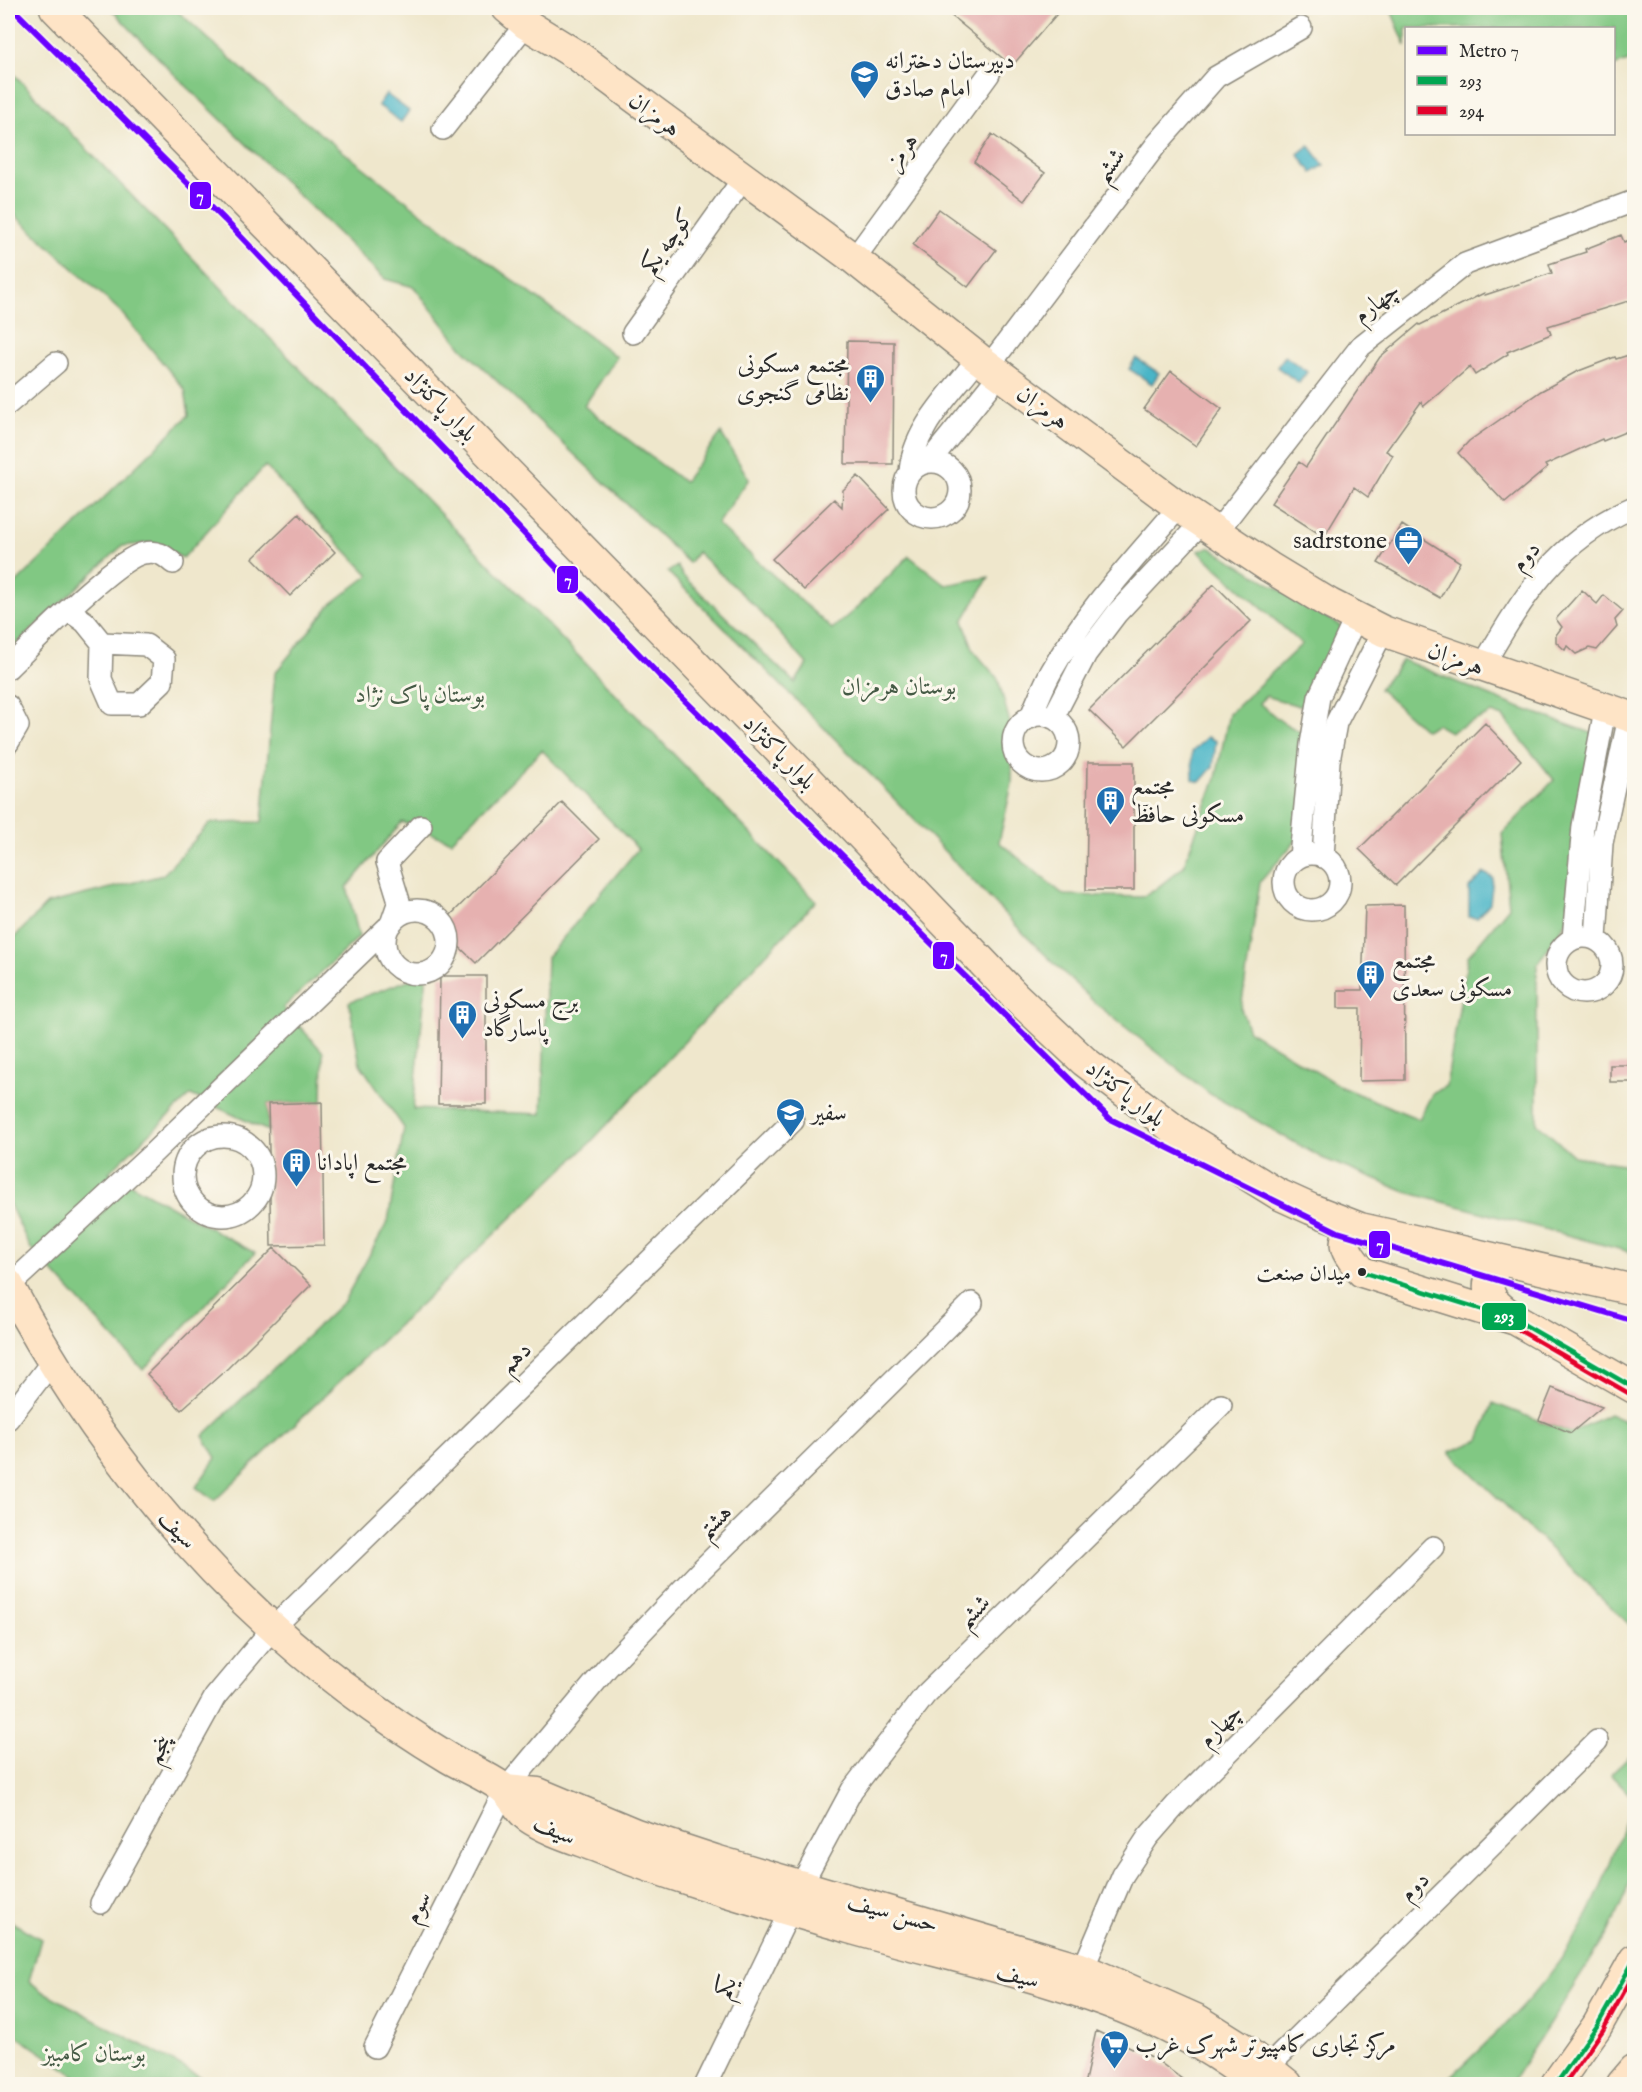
<svg xmlns="http://www.w3.org/2000/svg" width="1642" height="2092" viewBox="0 0 1642 2092" font-family="'IM FELL English',Amiri,serif">
<style>
.green{fill:#81c883;stroke:#567a57;stroke-width:1.5}
.water{fill:#49b5c7;stroke:#3a7079;stroke-width:1.5}
.building{fill:#e6b1b0}
.lines{fill:none;stroke-linecap:round;stroke-linejoin:round}
.street-casing{stroke:#8d897c;stroke-width:24}
.secondary-casing{stroke:#8d897c;stroke-width:33}
.street{stroke:#fff;stroke-width:21}
.secondary{stroke:#fee4c6;stroke-width:30}
.bus-1-casing{stroke:#fbf7ec;stroke-width:9}
.bus-2-casing{stroke:#fbf7ec;stroke-width:9}
.bus-1{stroke:#00a651;stroke-width:4.5}
.bus-2{stroke:#e4002b;stroke-width:4.5}
.metro-1-casing{stroke:#fbf7ec;stroke-width:10}
.metro-1{stroke:#6a00ff;stroke-width:6}
.bus-dot{fill:#2b2b2b;stroke:#fbf7ec;stroke-width:2}
.labels{text-anchor:middle;stroke-width:6;stroke-linejoin:round;paint-order:stroke}
.bus-label{font-size:22px;fill:#2b2b2b;stroke:#fbf7ec;text-anchor:end}
.poi-label{font-size:24px;fill:#2b2b2b;stroke:#fbf7ec;text-anchor:start}
.street-label{font-size:24px;fill:#2b2b2b;stroke:#fbf7ec}
.park-label{font-size:24px;fill:#455a45;stroke:#fbf7ec}
.line-badge{stroke:#fbf7ec;stroke-width:2}
.badge-label{font-size:16px;text-anchor:middle;font-weight:bold;fill:#fff}
</style>
<rect width="100%" height="100%" fill="#fbf7ec"/>
<filter id="ink" filterUnits="userSpaceOnUse"><feTurbulence type="fractalNoise" baseFrequency=".0167" numOctaves="2"/><feDisplacementMap in="SourceGraphic" scale="12" xChannelSelector="R" yChannelSelector="G"/><feConvolveMatrix kernelMatrix="1 2 1 2 8 2 1 2 1" color-interpolation-filters="sRGB"/></filter>
<filter id="wash" filterUnits="userSpaceOnUse"><feTurbulence type="fractalNoise" baseFrequency=".008" numOctaves="4" result="noise"/><feDisplacementMap in="SourceGraphic" scale="24" xChannelSelector="R" yChannelSelector="G"/><feGaussianBlur stdDeviation="1.35" result="paint"/><feColorMatrix in="noise" values="0 0 0 0 0 0 0 0 0 0 0 0 0 0 0 0 0 1.4 0 .05"/><feComposite in="paint" operator="in"/></filter>
<g filter="url(#wash)">
<rect width="100%" height="100%" fill="#efe7cc"/>
<!-- green -->
<path class="green" d="M110 8H174L271 95 424 215 617 357 584 406 684 482 721 433 749 479 717 524 832 629 859 606 909 556 946 585 989 577 963 621 974 651 998 679 1012 730V784L999 842 1064 895 1142 897 1153 891 1183 867 1216 778 1229 714 1302 644 1198 551 1209 547 1354 634 1316 711 1266 696 1259 703 1282 722 1313 739 1300 836 1260 882 1241 1009 1249 1031 1341 1087 1419 1119 1432 1094 1446 1086 1468 956 1509 907 1502 834 1554 780 1503 717 1492 713 1450 732 1436 724 1425 730 1379 689 1403 660 1515 706 1617 742 1583 897 1537 964V1123L1574 1156 1634 1166V1253L1406 1192 1322 1158 1210 1094 1095 1003 1029 939 874 778 668 572 677 566 683 576 795 683 807 664 756 607 697 552 689 563 462 348 414 287 385 279 173 73Z
M1390 8H1634V59L1614 66V28H1406V46Z
M8 68 816 901 588 1145 214 1501 196 1487 216 1458 203 1436 344 1301 388 1221 404 1128 360 1064 349 1002 427 973 413 1109 542 1114 547 957 638 849 542 750 451 841 402 822 347 887 359 937 283 1008 323 1052 322 1102 268 1104V1131L191 1095 109 1172 255 1253 143 1370 30 1247 8 1201V944L47 904 163 875 210 823 262 822 275 673 331 604 369 575 265 466 183 558 152 543 122 546 8 652V591L189 415 185 390 120 311 8 209Z
M1493 1403 1571 1433 1609 1414 1634 1425V1629L1450 1452 1479 1440Z
M1634 1752V1869L1625 1895 1608 1933 1511 2084H1443C1495 2035 1550 1986 1584 1922 1604 1886 1618 1838 1634 1799L1610 1774Z
M8 1920 41 1939 29 1981 42 1991 214 2084H87L8 2030Z"/>
<!-- water -->
<path class="water" d="M386 94 409 111 401 122 378 105Z
M1309 145 1324 165 1312 173 1298 154Z
M1285 356 1307 372 1299 383 1277 367Z
M1136 358 1159 373 1152 384 1129 369Z
M1207 737 1216 741 1213 767 1200 782 1193 780 1192 752Z
M1484 873 1493 878 1490 903 1477 918 1469 917V888Z"/>
<g id="blocks">
<!-- building -->
<path class="building" d="M942 8H1062L1012 66Z
M992 134 1045 173 1024 201 974 162Z
M939 209 996 250 968 287 913 245Z
M1621 235 1624 242 1635 238V299L1548 326 1551 334 1507 352 1508 354 1475 375 1470 367 1424 406 1421 402 1386 451 1393 455 1368 497 1354 487 1324 537 1271 503 1299 462 1306 467 1380 357 1419 324 1420 325 1484 293 1485 295 1552 273 1549 264 1586 252 1585 249Z
M847 341 894 342 893 464H845Z
M1635 353V428L1603 441 1602 439 1545 465 1547 468 1505 503 1458 453 1469 441 1541 391 1576 372 1615 357 1616 359Z
M1171 371 1222 409 1196 446 1144 409Z
M858 476 889 509 804 590 772 559 834 499 842 507 843 490Z
M299 514 335 552 290 596 253 558Z
M1402 525 1460 562 1440 598 1378 563Z
M1214 584 1251 621 1126 746 1089 710Z
M1582 590 1597 604 1604 595 1623 611 1615 620 1617 627 1597 650 1589 648 1576 654 1567 646 1565 650 1556 642V635L1562 627 1556 619Z
M1485 723 1521 760 1396 885 1359 849Z
M1088 762H1134V890H1086Z
M562 802 599 839 476 963 439 927Z
M1404 905 1405 1080 1359 1081 1360 1008H1338V990H1362L1365 906Z
M440 976H486V1104H438Z
M1610 1065H1635V1082H1610Z
M322 1102 324 1245 271 1246 268 1104Z
M274 1248 311 1285 228 1368 181 1410 147 1374Z
M1552 1388 1602 1407 1571 1433 1539 1420Z
M1096 2031 1154 2058 1190 2085H1084Z"/>
</g>
</g>
<g filter="url(#ink)">
<use href="#blocks" fill-opacity="0" stroke="#8d897c" stroke-width="1.5"/>
<g class="lines">
<defs>
<path id="street" d="M443 129 526 24
M854 259 989 74
M633 333 743 179
M989 366 1156 145 1216 77 1301 28
M8 404 56 363
M929 462 1000 374
M904 490a28 28 0 1 1 56 0a28 28 0 1 1-56 0Z
M910 473C912 429 953 392 978 358
M1216 533 1361 346 1465 264 1634 201
M68 610 85 622 102 643 101 679 112 704H139L162 682 164 659 146 645 102 643
M1482 667C1523 597 1556 540 1634 507
M8 668C33 644 116 558 144 553 157 550 164 555 173 563
M8 706 18 726 8 743
M1013 743a28 28 0 1 1 56 0a28 28 0 1 1-56 0Z
M1030 718C1037 703 1043 686 1051 672 1085 611 1134 560 1179 507
M1053 718 1086 654 1117 613 1201 523
M1284 882a28 28 0 1 1 56 0a28 28 0 1 1-56 0Z
M1300 857 1311 744 1319 697 1356 617
M1323 857 1329 761 1336 723 1383 631
M385 942a32 32 0 1 1 64 0a32 32 0 1 1-64 0Z
M1556 965a28 28 0 1 1 56 0a28 28 0 1 1-56 0Z
M1573 939 1583 826 1605 710
M1596 939 1602 843 1629 717
M183 1176a40 40 0 1 1 80 0a40 40 0 1 1-80 0Z
M9 1286 150 1156 391 924 399 901 387 862 421 826
M8 1419 51 1363
M801 1885 852 1790 925 1695 1221 1405
M101 1903 215 1697 273 1628 793 1121
M1083 1969 1123 1875 1148 1837 1176 1805 1433 1547
M375 2047 505 1790 607 1668 701 1570 972 1303
M1268 2067 1597 1741
M706 2084 790 1911"/>
<path id="secondary" d="M55 8 803 775 1015 996 1084 1061 1179 1133 1278 1194 1311 1209 1360 1228 1634 1290
M507 8 526 24 578 56 854 259 978 358 1179 507 1269 567 1330 604 1383 631 1634 718
M1360 1228 1351 1230C1338 1247 1351 1257 1362 1272L1516 1320 1634 1388
M1498 1261C1481 1291 1488 1300 1514 1318
M8 1284C90 1438 206 1583 347 1689 379 1713 414 1737 449 1758 466 1768 487 1776 503 1788 513 1796 518 1810 528 1817 548 1831 576 1839 599 1848 680 1880 765 1903 849 1928 983 1967 1147 1992 1256 2084
M505 1790 538 1793 636 1834 715 1860 1083 1969 1198 2020 1241 2047 1287 2084
M1556 2084 1597 2026 1634 1960
M1622 2084 1634 2070"/>
</defs>
<!-- street casing -->
<use href="#street" class="street-casing"/>
<!-- secondary casing -->
<use href="#secondary" class="secondary-casing"/>
<!-- street -->
<use href="#street" class="street"/>
<!-- secondary -->
<use href="#secondary" class="secondary"/>
<defs>
<path id="bus-1" d="M1362 1272 1516 1320 1634 1388
M1556 2084 1597 2026 1634 1960"/>
<path id="bus-2" d="M1512 1326 1630 1394
M1565 2084 1603 2030 1634 1974"/>
</defs>
<!-- bus-1 casing -->
<use href="#bus-1" class="bus-1-casing"/>
<!-- bus-2 casing -->
<use href="#bus-2" class="bus-2-casing"/>
<!-- bus-1 -->
<use href="#bus-1" class="bus-1"/>
<!-- bus-2 -->
<use href="#bus-2" class="bus-2"/>
<defs>
<path id="metro-1" d="M12 8 225 220 659 675 1110 1119 1338 1232 1634 1321"/>
</defs>
<!-- metro-1 casing -->
<use href="#metro-1" class="metro-1-casing"/>
<!-- metro-1 -->
<use href="#metro-1" class="metro-1"/>
</g>
</g>
<!-- icons -->
<defs>
<symbol id="school-pin" viewBox="-11 -11 22 30"><path d="M0 17L-7.5 6A9.5 9.5 0 1 1 7.5 6Z" fill="#1f6fb2" stroke="#fbf7ec"/><path d="M0-5L7-2L0 1L-7-2ZM-4 1L0 2.5L4 1V4Q0 6-4 4Z" fill="#fff"/></symbol>
<symbol id="building-pin" viewBox="-11 -11 22 30"><path d="M0 17L-7.5 6A9.5 9.5 0 1 1 7.5 6Z" fill="#1f6fb2" stroke="#fbf7ec"/><path d="M-4-6H4V6H1V3H-1V6H-4ZM-2.5-4.3h1.7v1.8h-1.7ZM.8-4.3h1.7v1.8H.8ZM-2.5-1h1.7V.8h-1.7ZM.8-1h1.7V.8H.8Z" fill="#fff"/></symbol>
<symbol id="office-pin" viewBox="-11 -11 22 30"><path d="M0 17L-7.5 6A9.5 9.5 0 1 1 7.5 6Z" fill="#1f6fb2" stroke="#fbf7ec"/><path d="M-6-3h4V-5.5h4V-3h4V5H-6ZM-1-4.5V-3h2v-1.5ZM-6 0V1H6V0Z" fill="#fff"/></symbol>
<symbol id="supermarket-pin" viewBox="-11 -11 22 30"><path d="M0 17L-7.5 6A9.5 9.5 0 1 1 7.5 6Z" fill="#1f6fb2" stroke="#fbf7ec"/><path d="M-6-5.5h2.5l.6 2H6L4.5 2H-2.5L-4.4-4H-6ZM-1.5 3.2a1.3 1.3 0 1 0 .1 0ZM3 3.2a1.3 1.3 0 1 0 .1 0Z" fill="#fff"/></symbol>
</defs>
<g fill-rule="evenodd">
<use href="#school-pin" x="848" y="58" width="33" height="45"/>
<use href="#building-pin" x="854" y="362" width="33" height="45"/>
<use href="#office-pin" x="1392" y="524" width="33" height="45"/>
<use href="#building-pin" x="1094" y="784" width="33" height="45"/>
<use href="#building-pin" x="1354" y="958" width="33" height="45"/>
<use href="#building-pin" x="446" y="998" width="33" height="45"/>
<use href="#school-pin" x="774" y="1096" width="33" height="45"/>
<use href="#building-pin" x="280" y="1146" width="33" height="45"/>
<use href="#supermarket-pin" x="1098" y="2028" width="33" height="45"/>
</g>
<!-- markers -->
<circle class="bus-dot" cx="1362" cy="1272" r="5"/>
<g class="labels">
<!-- bus labels -->
<g class="bus-label">
<text x="1351" y="1280">میدان صنعت</text>
</g>
<!-- poi labels -->
<g class="poi-label">
<text x="885" y="68">دبیرستان دخترانه<tspan x="885" dy="28">امام صادق</tspan></text>
<text x="849" y="372" text-anchor="end">مجتمع مسکونی<tspan x="849" dy="28">نظامی گنجوی</tspan></text>
<text x="1387" y="548" text-anchor="end">sadrstone</text>
<text x="1131" y="794">مجتمع<tspan x="1131" dy="28">مسکونی حافظ</tspan></text>
<text x="1392" y="968">مجتمع<tspan x="1392" dy="28">مسکونی سعدی</tspan></text>
<text x="483" y="1008">برج مسکونی<tspan x="483" dy="28">پاسارگاد</tspan></text>
<text x="811" y="1120">سفیر</text>
<text x="317" y="1170">مجتمع اپادانا</text>
<text x="1135" y="2052">مرکز تجاری کامپیوتر شهرک غرب</text>
</g>
<!-- street labels -->
<g class="street-label">
<text transform="translate(655 114) rotate(37)" y="8">هرمزان</text>
<text transform="translate(901 151) rotate(-54)" y="8">هرمز</text>
<text transform="translate(1109 165) rotate(-53)" y="8">ششم</text>
<text transform="translate(667 241) rotate(-55)" y="8">کوچه یکم</text>
<text transform="translate(1376 302) rotate(-38)" y="8">چهارم</text>
<text transform="translate(441 404) rotate(46)" y="8">بلوار پاکنژاد</text>
<text transform="translate(1043 407) rotate(36)" y="8">هرمزان</text>
<text transform="translate(1525 556) rotate(-49)" y="8">دوم</text>
<text transform="translate(1456 658) rotate(20)" y="8">هرمزان</text>
<text transform="translate(780 752) rotate(46)" y="8">بلوار پاکنژاد</text>
<text transform="translate(1126 1093) rotate(38)" y="8">بلوار پاکنژاد</text>
<text transform="translate(515 1357) rotate(-44)" y="8">دهم</text>
<text transform="translate(714 1521) rotate(-44)" y="8">هشتم</text>
<text transform="translate(178 1529) rotate(47)" y="8">سیف</text>
<text transform="translate(973 1611) rotate(-44)" y="8">ششم</text>
<text transform="translate(1220 1725) rotate(-45)" y="8">چهارم</text>
<text transform="translate(158 1749) rotate(-61)" y="8">پنجم</text>
<text transform="translate(555 1829) rotate(25)" y="8">سیف</text>
<text transform="translate(1414 1886) rotate(-45)" y="8">دوم</text>
<text transform="translate(417 1907) rotate(-63)" y="8">سوم</text>
<text transform="translate(893 1912) rotate(16)" y="8">حسن سیف</text>
<text transform="translate(1018 1975) rotate(15)" y="8">سیف</text>
<text transform="translate(725 1987) rotate(-64)" y="8">یکم</text>
</g>
<!-- park labels -->
<g class="park-label">
<text x="899" y="694">بوستان هرمزان</text>
<text x="420" y="702">بوستان پاک نژاد</text>
<text x="94" y="2061">بوستان کامبیز</text>
</g>
</g>
<g class="line-badge">
<rect x="189" y="181" width="23" height="29" rx="6" fill="#6a00ff"/>
<rect x="556" y="565" width="23" height="29" rx="6" fill="#6a00ff"/>
<rect x="932" y="941" width="23" height="29" rx="6" fill="#6a00ff"/>
<rect x="1368" y="1230" width="23" height="29" rx="6" fill="#6a00ff"/>
<rect x="1481" y="1302" width="46" height="29" rx="6" fill="#00a651"/>
</g>
<g class="badge-label">
<text x="200" y="201">7</text>
<text x="568" y="585">7</text>
<text x="944" y="961">7</text>
<text x="1380" y="1250">7</text>
<text x="1504" y="1322">293</text>
</g>
<!-- margin -->
<rect width="1642" height="2092" fill="none" stroke="#fbf7ec" stroke-width="30"/>
<!-- legend -->
<rect x="1405" y="27" width="210" height="108" fill="#fbf7ec" stroke="#a8a59f" stroke-width="1.5"/>
<rect x="1417" y="46" width="30" height="9" fill="#6a00ff" stroke="#a8a59f" stroke-width="1.5"/>
<text x="1459" y="57" font-size="18" fill="#2b2b2b">Metro 7</text>
<rect x="1417" y="76" width="30" height="9" fill="#00a651" stroke="#a8a59f" stroke-width="1.5"/>
<text x="1459" y="87" font-size="18" fill="#2b2b2b">293</text>
<rect x="1417" y="106" width="30" height="9" fill="#e4002b" stroke="#a8a59f" stroke-width="1.5"/>
<text x="1459" y="117" font-size="18" fill="#2b2b2b">294</text>
</svg>
